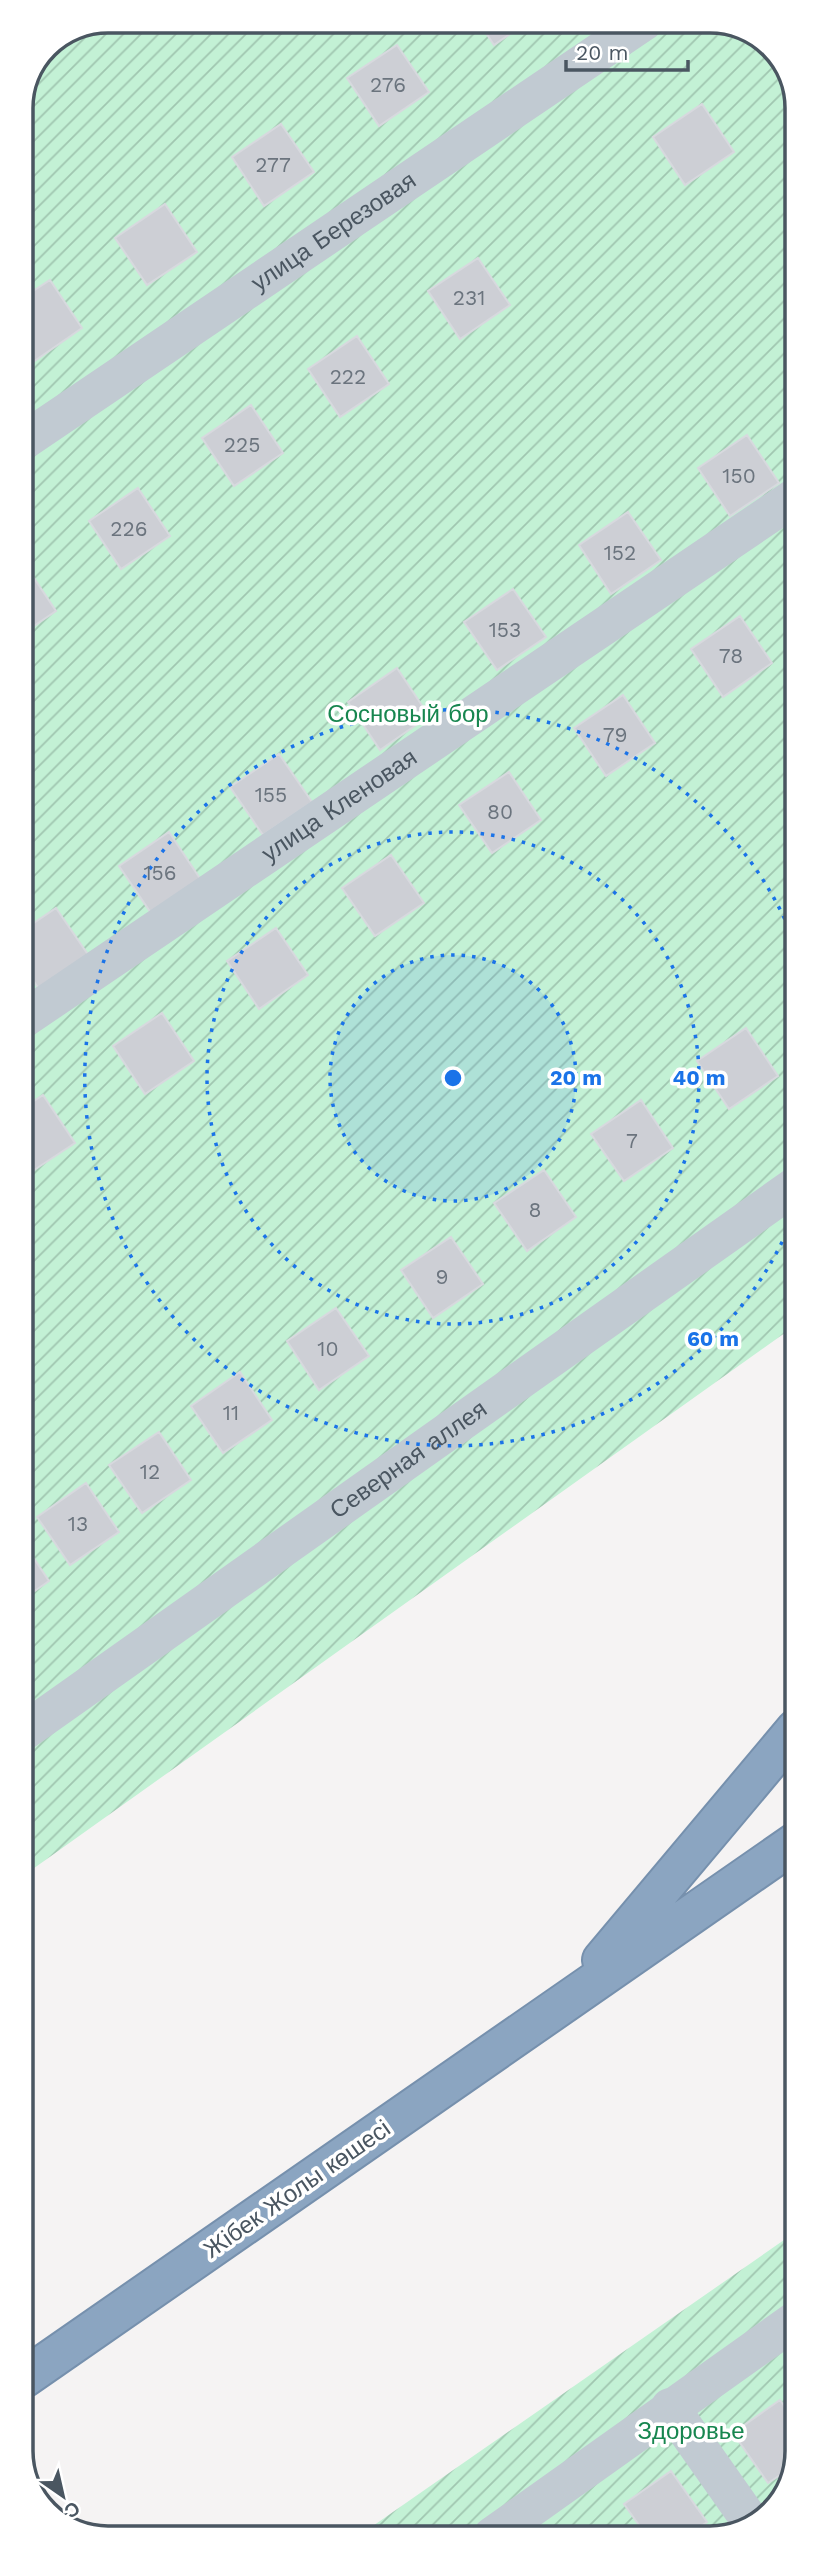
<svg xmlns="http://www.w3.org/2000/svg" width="818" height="2559" viewBox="0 0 818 2559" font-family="'Work Sans',sans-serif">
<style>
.garden{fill:url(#garden-furrows)}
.building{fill:#cdcfd5;stroke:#d7d9de;stroke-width:2}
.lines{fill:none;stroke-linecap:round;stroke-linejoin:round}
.highway-casing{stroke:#7690ad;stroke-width:42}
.minor{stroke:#c1cad2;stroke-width:38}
.highway{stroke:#8ba5c1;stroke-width:38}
.ring{fill:none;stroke:#1a73e8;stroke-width:3.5;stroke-dasharray:3.5 7}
.labels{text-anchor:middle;stroke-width:7;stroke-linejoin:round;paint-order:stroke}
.number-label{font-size:21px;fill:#6b747e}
.street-label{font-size:24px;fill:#4a5661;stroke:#fff}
.park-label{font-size:24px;fill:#17864f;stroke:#fff}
.rim{fill:none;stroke:#4a5661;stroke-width:3.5}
.centre{fill:#1a73e8;stroke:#fff;stroke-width:3.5}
.ring-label{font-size:21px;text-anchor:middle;font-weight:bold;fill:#1a73e8;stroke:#fff;stroke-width:7;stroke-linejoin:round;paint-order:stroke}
</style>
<defs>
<pattern id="garden-furrows" width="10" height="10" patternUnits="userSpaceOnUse" patternTransform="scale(1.75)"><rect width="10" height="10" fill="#c3f1d5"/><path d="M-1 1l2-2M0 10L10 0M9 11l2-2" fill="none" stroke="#a0c6b0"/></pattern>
</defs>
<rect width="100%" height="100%" fill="#f5f3f3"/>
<!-- garden -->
<path class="garden" d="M108 21H716L767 42 794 86 796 1325 23 1876 21 103 47 46Z
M797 2231V2451L779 2504 732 2535 357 2537Z"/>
<!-- building -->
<path class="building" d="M478 21H529L494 45Z
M397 45 429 92 379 126 347 78Z
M702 104 734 152 685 185 653 137Z
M281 124 314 172 264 206 232 157Z
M165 204 197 252 147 285 115 238Z
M478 258 510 305 460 339 428 291Z
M50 280 82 328 33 362 21 345V299Z
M357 336 389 384 340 417 308 369Z
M251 405 283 453 234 486 202 438Z
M747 435 779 483 730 516 698 468Z
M138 488 170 536 121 569 89 521Z
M628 512 661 560 611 594 579 545Z
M24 563 56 611 22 634V565Z
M513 589 546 637 497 670 464 622Z
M740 616 772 663 723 697 691 649Z
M397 668 429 716 380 750 348 702Z
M623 695 655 743 606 776 574 728Z
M279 754 312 802 263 835 230 787Z
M509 772 541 820 492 853 459 805Z
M169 832 201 880 151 913 119 866Z
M391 855 424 903 375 936 342 888Z
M56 908 89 956 39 989 22 964V931Z
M276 928 308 975 259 1009 227 961Z
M162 1013 194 1061 145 1094 113 1046Z
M746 1028 778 1076 729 1109 697 1061Z
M43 1095 75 1143 25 1176 22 1172V1109Z
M641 1100 673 1148 624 1181 591 1134Z
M544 1170 576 1217 527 1251 494 1203Z
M451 1237 483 1284 433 1318 401 1270Z
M336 1308 369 1356 319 1390 287 1341Z
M240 1372 272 1420 223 1453 191 1406Z
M159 1432 191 1480 142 1513 109 1465Z
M86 1483 119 1532 70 1565 37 1517Z
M23 1542 49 1581 23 1599Z
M780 2400 797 2424V2451L791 2468 768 2483 733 2433Z
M671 2471 707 2522 688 2535H646L624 2504Z"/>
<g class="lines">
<defs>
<path id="highway" d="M602 1960 796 1729
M24 2378 796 1842"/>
</defs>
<!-- highway casing -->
<use href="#highway" class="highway-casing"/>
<!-- minor -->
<g class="minor">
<path id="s1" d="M22 442 645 21"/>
<path id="s2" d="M22 1020 795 497"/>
<path id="s3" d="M23 1732 795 1186"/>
<path d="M670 2407 751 2522"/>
<path d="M492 2536 797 2319"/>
</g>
<!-- highway -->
<use href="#highway" class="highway"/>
</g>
<!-- distance rings -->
<circle cx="453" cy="1078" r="123" fill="#1a73e8" fill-opacity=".12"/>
<g class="ring">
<circle cx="453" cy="1078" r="123"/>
<circle cx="453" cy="1078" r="246"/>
<path d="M795 1213A368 368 0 1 1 794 940"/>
</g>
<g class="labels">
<!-- number labels -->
<g class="number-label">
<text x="388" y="92">276</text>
<text x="273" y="172">277</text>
<text x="469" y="305">231</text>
<text x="348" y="384">222</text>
<text x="242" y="452">225</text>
<text x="739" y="483">150</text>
<text x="129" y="536">226</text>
<text x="620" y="560">152</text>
<text x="505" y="637">153</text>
<text x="731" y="663">78</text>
<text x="615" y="742">79</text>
<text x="271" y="802">155</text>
<text x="500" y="819">80</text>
<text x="160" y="880">156</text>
<text x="632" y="1148">7</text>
<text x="535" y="1217">8</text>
<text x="442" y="1284">9</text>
<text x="328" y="1356">10</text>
<text x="231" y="1420">11</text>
<text x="150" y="1479">12</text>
<text x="78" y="1531">13</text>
</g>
<!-- street labels -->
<g class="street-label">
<text dy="8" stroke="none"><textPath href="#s1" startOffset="376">улица Березовая</textPath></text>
<text dy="8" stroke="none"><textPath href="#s2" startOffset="383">улица Кленовая</textPath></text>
<text dy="8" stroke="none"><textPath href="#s3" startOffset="472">Северная аллея</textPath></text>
<text transform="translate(297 2189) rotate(-35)" y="8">Жібек Жолы көшесі</text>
</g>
<!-- park labels -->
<g class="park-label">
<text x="408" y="722">Сосновый бор</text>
<text x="691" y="2439">Здоровье</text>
</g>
</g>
<!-- crop -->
<path d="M0 0H818V2559H0ZM108 33H710A75 75 0 0 1 785 108V2451A75 75 0 0 1 710 2526H108A75 75 0 0 1 33 2451V108A75 75 0 0 1 108 33Z" fill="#fff" fill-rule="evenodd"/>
<path class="rim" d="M108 33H710A75 75 0 0 1 785 108V2451A75 75 0 0 1 710 2526H108A75 75 0 0 1 33 2451V108A75 75 0 0 1 108 33Z"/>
<circle cx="453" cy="1078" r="10" class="centre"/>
<g class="ring-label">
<text x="576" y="1085">20 m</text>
<text x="699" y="1085">40 m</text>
<text x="713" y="1346">60 m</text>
</g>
<!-- north arrow -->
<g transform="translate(63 2496) rotate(146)" stroke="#ffffff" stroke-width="5" paint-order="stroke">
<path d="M0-5L12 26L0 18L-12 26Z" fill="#4a5661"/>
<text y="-10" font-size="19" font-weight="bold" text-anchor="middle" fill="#4a5661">С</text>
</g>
<!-- scale -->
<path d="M566 60v10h122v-10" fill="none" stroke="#4a5661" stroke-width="3.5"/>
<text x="576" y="60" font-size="21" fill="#4a5661" stroke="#ffffff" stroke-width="5" paint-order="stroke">20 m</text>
</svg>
